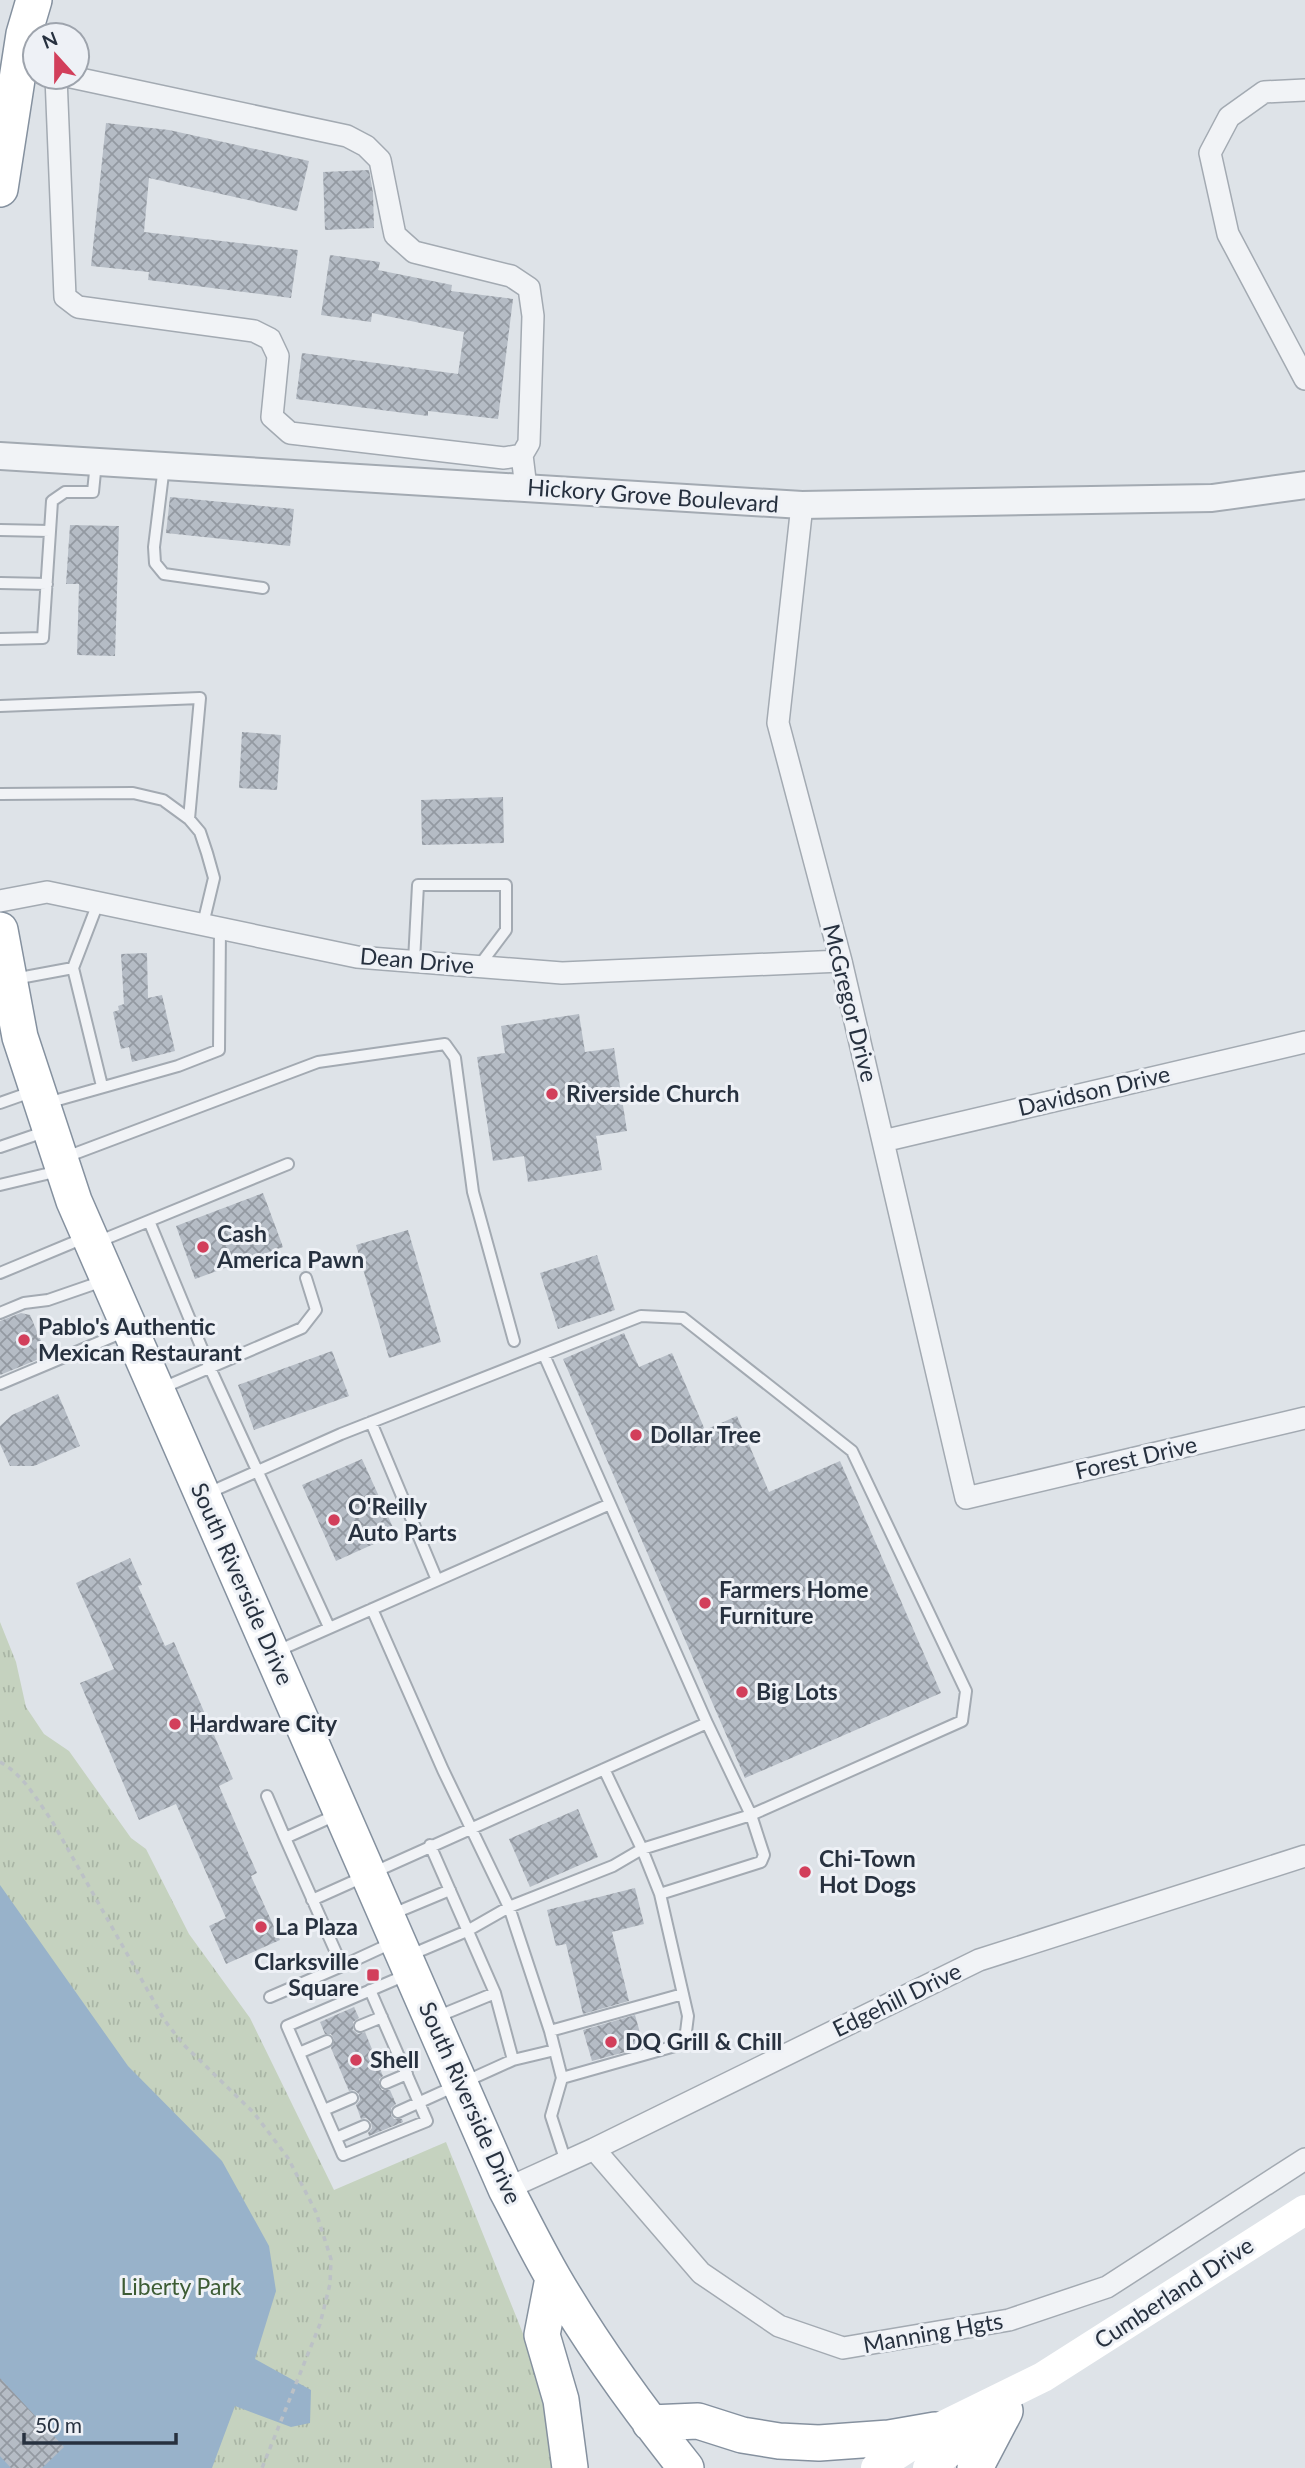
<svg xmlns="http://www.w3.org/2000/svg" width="1305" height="2468" viewBox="0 0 1305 2468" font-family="Lato,sans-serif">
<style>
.grass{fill:url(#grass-tufts)}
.water{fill:#98b2ca}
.building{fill:url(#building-cross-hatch)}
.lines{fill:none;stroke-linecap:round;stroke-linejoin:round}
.service-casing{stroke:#a3aab2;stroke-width:14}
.minor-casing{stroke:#a3aab2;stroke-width:24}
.tertiary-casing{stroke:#a3aab2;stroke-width:30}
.trunk-casing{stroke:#85919f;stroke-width:38}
.path{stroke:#bcc1c6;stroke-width:3.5;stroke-dasharray:5 5;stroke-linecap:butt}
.service{stroke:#f1f3f6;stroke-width:10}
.minor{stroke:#f1f3f6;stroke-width:21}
.tertiary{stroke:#f1f3f6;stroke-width:26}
.secondary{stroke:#fff;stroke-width:30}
.trunk{stroke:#fff;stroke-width:35}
.poi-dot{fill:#d23f5b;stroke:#eef1f6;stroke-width:2.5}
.labels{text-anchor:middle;stroke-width:6;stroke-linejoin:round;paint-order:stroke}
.street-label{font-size:23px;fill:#27313f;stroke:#eef1f6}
.poi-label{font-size:23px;font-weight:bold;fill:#27313f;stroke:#eef1f6;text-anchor:start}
.park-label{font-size:23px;fill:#3d5c34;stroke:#eef1f6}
</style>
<defs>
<pattern id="grass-tufts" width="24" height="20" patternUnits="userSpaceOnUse" patternTransform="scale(1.75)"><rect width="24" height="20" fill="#c5d2bf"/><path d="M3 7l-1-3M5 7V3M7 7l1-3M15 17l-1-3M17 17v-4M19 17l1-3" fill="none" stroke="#a9b5a5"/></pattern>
<pattern id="building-cross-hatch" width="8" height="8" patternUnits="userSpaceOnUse" patternTransform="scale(1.75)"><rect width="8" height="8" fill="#b5bcc5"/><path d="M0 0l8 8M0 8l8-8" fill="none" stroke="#9399a1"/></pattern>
</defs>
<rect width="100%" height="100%" fill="#dee3e8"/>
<!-- grass -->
<path class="grass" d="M0 1622 16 1662 26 1707 44 1734 69 1751 131 1838 146 1849 189 1934 250 2018 334 2190 446 2142 530 2351 546 2407 556 2468H0Z"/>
<!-- water -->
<path class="water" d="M0 1885 128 2066 222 2161 269 2246 276 2291 255 2359 311 2390 310 2423 291 2427 235 2406 212 2468H0Z"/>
<!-- building -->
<path class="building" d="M106 123 169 130 309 161 297 211 149 178 144 232 298 250 291 298 148 280 149 272 91 266Z
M369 170 373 193 374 228 325 230 323 172Z
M330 255 380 262 378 270 452 285 451 291 513 299 498 419 428 411V416L296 399 302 353 458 374 464 332 372 313 371 322 321 315Z
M170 497 294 509 290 546 166 533Z
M70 525 119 526 115 656 77 655 79 584H66Z
M242 732 281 735 277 790 239 788Z
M503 797 504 843 422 845 421 800Z
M147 953 148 998 162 995 175 1051 132 1062 129 1047 121 1049 113 1012 119 1010 118 1006 124 1004 121 954Z
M579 1014 585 1052 614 1048 627 1131 596 1136 602 1170 528 1182 524 1156 493 1161 477 1057 505 1053 501 1026Z
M263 1193 283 1247 195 1279 176 1226Z
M408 1230 441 1342 389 1358 356 1245Z
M597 1255 615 1310 558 1329 540 1273Z
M21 1313 30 1315 44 1348 39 1359 0 1375V1321Z
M624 1333 639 1367 672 1353 705 1430 737 1416 769 1492 840 1461 941 1693 745 1778 563 1359Z
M332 1351 349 1396 254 1430 238 1385Z
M58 1394 80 1446 34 1466H10L0 1444V1426L12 1415Z
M362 1459 396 1534 336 1561 302 1485Z
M130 1558 142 1585 138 1586 165 1646 174 1642 233 1779 219 1786 257 1873 251 1876 280 1940 226 1964 209 1926 226 1918 176 1804 139 1820 80 1683 114 1669 76 1583Z
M578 1809 598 1857 530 1887 509 1839Z
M635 1888 644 1924 612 1932 629 2001 583 2014 566 1944 556 1946 547 1910Z
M354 2007 359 2018 353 2022V2030L358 2034 365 2032 383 2076 379 2079V2085L382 2090H390L396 2104 391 2108V2115L394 2119H402L403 2122 369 2136 368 2133 372 2128 371 2122 366 2118 361 2119 356 2105 360 2100 359 2094 354 2090 349 2091 331 2048 334 2039 331 2034H325L320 2022Z
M635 2015 644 2047 592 2061 583 2030Z
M0 2378 64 2447 42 2468H11L0 2456Z"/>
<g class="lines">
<defs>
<path id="service" d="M164 466 154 547 155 563 164 574 263 588
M0 530 50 531
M0 583 47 584
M0 639 43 638 52 501 65 492H93L96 462
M0 706 200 698 189 819
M0 794 133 793 163 800 189 819 200 832 207 853 214 878 203 924
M98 903 73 968 102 1086
M414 961 418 885H506V930L479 966
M14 979 73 968
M0 1103 34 1091
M47 1103 178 1066 219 1050 220 928
M0 1147 47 1131
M66 1157 318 1062 445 1044 455 1058 473 1192 514 1341
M0 1185 59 1171
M149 1221 210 1368 329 1627
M95 1243 288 1164
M0 1273 84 1238
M0 1313 24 1303 48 1300 103 1281
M544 1355 610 1504
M0 1384 126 1331
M160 1389 302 1328 316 1310 306 1278
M371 1422 437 1580
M206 1494 341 1434 641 1316 683 1318 852 1451 966 1691 962 1721 751 1815 764 1855 761 1862 660 1894 688 2016 686 2032 675 2046 562 2078
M372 1609 443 1770 509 1907 550 2031 562 2078 551 2116 566 2162
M275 1652 610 1504 707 1723 312 1900
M604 1769 642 1849 660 1894
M267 1796 285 1838
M336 1815 285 1838 342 1966 394 1942
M430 1845 495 1993 513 2060 555 2050
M390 1915 450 1890
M408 1956 467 1931 509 1907 613 1866 642 1849 751 1815 707 1723
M370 1990 427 2121 343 2155 287 2026 406 1975
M270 1997 342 1966
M434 2018 495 1993
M360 2026 382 2017
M550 2031 683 1994
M299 2053 327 2041
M386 2083 407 2074
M324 2110 352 2098
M398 2112 513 2060
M336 2138 364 2126"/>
<path id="minor" d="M56 77 65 297 78 307 254 331 270 339 278 356 272 417 290 433 504 458 522 455
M71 77 347 136 366 146 380 160 395 235 414 252 511 276 529 288 533 316 529 443 522 455 526 488
M1305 90 1264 92 1229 117 1210 153 1228 234 1305 379
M802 505 778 723 841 961 966 1498 1305 1418
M0 901 47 892 357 957 562 973 841 961
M883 1141 1305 1042
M594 2149 701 2273 779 2326 843 2348 1009 2320 1107 2287 1305 2159
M506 2189 594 2149 979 1960 1305 1856"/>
<path id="tertiary" d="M0 456 802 505 1212 498 1305 485"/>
<path id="trunk" d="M0 189 24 34 34 0
M0 930 20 1037 74 1201 506 2189C522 2219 537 2250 554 2279 593 2346 638 2408 686 2468
M553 2278 542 2335 561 2400 570 2468
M650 2423 698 2421 742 2435 779 2441 819 2443 889 2438 935 2430
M975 2468 1005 2411"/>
</defs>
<!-- service casing -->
<use href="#service" class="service-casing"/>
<!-- minor casing -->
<use href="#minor" class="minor-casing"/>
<!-- tertiary casing -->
<use href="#tertiary" class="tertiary-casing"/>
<!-- trunk casing -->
<use href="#trunk" class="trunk-casing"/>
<!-- path -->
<path class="path" d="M0 1762C23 1774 37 1800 52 1821L165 2021 183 2044 254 2113 288 2158 316 2212 331 2259 330 2284 320 2324 262 2468"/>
<!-- service -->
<use href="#service" class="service"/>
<!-- minor -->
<use href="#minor" class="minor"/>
<!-- tertiary -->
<use href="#tertiary" class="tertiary"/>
<!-- secondary -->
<path class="secondary" d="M876 2468 935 2430 1043 2377 1305 2210
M928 2468 1004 2412"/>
<!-- trunk -->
<use href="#trunk" class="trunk"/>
</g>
<!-- markers -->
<g class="poi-dot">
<circle cx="552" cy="1094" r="7"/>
<circle cx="203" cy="1247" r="7"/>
<circle cx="24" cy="1340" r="7"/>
<circle cx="636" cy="1435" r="7"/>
<circle cx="334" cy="1520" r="7"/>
<circle cx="705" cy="1603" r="7"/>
<circle cx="742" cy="1692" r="7"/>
<circle cx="175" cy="1724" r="7"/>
<circle cx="805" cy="1872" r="7"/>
<circle cx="261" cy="1927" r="7"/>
<rect x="366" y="1968" width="14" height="14" rx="3.5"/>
<circle cx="611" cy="2042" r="7"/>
<circle cx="356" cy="2060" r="7"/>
</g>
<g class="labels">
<!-- street labels -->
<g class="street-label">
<text transform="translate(653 496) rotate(4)" y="8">Hickory Grove Boulevard</text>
<text transform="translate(417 961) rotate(5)" y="8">Dean Drive</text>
<text transform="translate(850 1003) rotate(76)" y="8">McGregor Drive</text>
<text transform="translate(1094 1091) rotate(-13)" y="8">Davidson Drive</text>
<text transform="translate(1136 1458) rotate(-13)" y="8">Forest Drive</text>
<text transform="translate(242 1584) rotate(66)" y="8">South Riverside Drive</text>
<text transform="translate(897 2000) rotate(-26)" y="8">Edgehill Drive</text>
<text transform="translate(470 2103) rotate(66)" y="8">South Riverside Drive</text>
<text transform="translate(1174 2293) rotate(-33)" y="8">Cumberland Drive</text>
<text transform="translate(933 2333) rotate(-10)" y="8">Manning Hgts</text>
</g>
<!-- poi labels -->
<g class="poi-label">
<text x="566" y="1102">Riverside Church</text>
<text x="217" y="1242">Cash<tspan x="217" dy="26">America Pawn</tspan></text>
<text x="38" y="1335">Pablo's Authentic<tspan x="38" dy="26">Mexican Restaurant</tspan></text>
<text x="650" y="1443">Dollar Tree</text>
<text x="348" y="1515">O'Reilly<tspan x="348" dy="26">Auto Parts</tspan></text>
<text x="719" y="1598">Farmers Home<tspan x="719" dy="26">Furniture</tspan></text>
<text x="756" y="1700">Big Lots</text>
<text x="189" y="1732">Hardware City</text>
<text x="819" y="1867">Chi-Town<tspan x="819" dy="26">Hot Dogs</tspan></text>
<text x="275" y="1935">La Plaza</text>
<text x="359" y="1970" text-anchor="end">Clarksville<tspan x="359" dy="26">Square</tspan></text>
<text x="625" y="2050">DQ Grill &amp; Chill</text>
<text x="370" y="2068">Shell</text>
</g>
<!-- park labels -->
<g class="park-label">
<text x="181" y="2295">Liberty Park</text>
</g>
</g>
<!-- north arrow -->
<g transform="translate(56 56) rotate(339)"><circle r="33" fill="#eef1f6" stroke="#9ea4ad" stroke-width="2"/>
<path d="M0-5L12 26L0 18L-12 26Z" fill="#d23f5b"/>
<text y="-10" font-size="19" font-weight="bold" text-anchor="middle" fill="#27313f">N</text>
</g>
<!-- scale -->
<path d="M24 2433v10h152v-10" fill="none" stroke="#27313f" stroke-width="3.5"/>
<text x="35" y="2433" font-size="21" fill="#27313f" stroke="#eef1f6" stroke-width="5" paint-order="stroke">50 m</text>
</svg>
